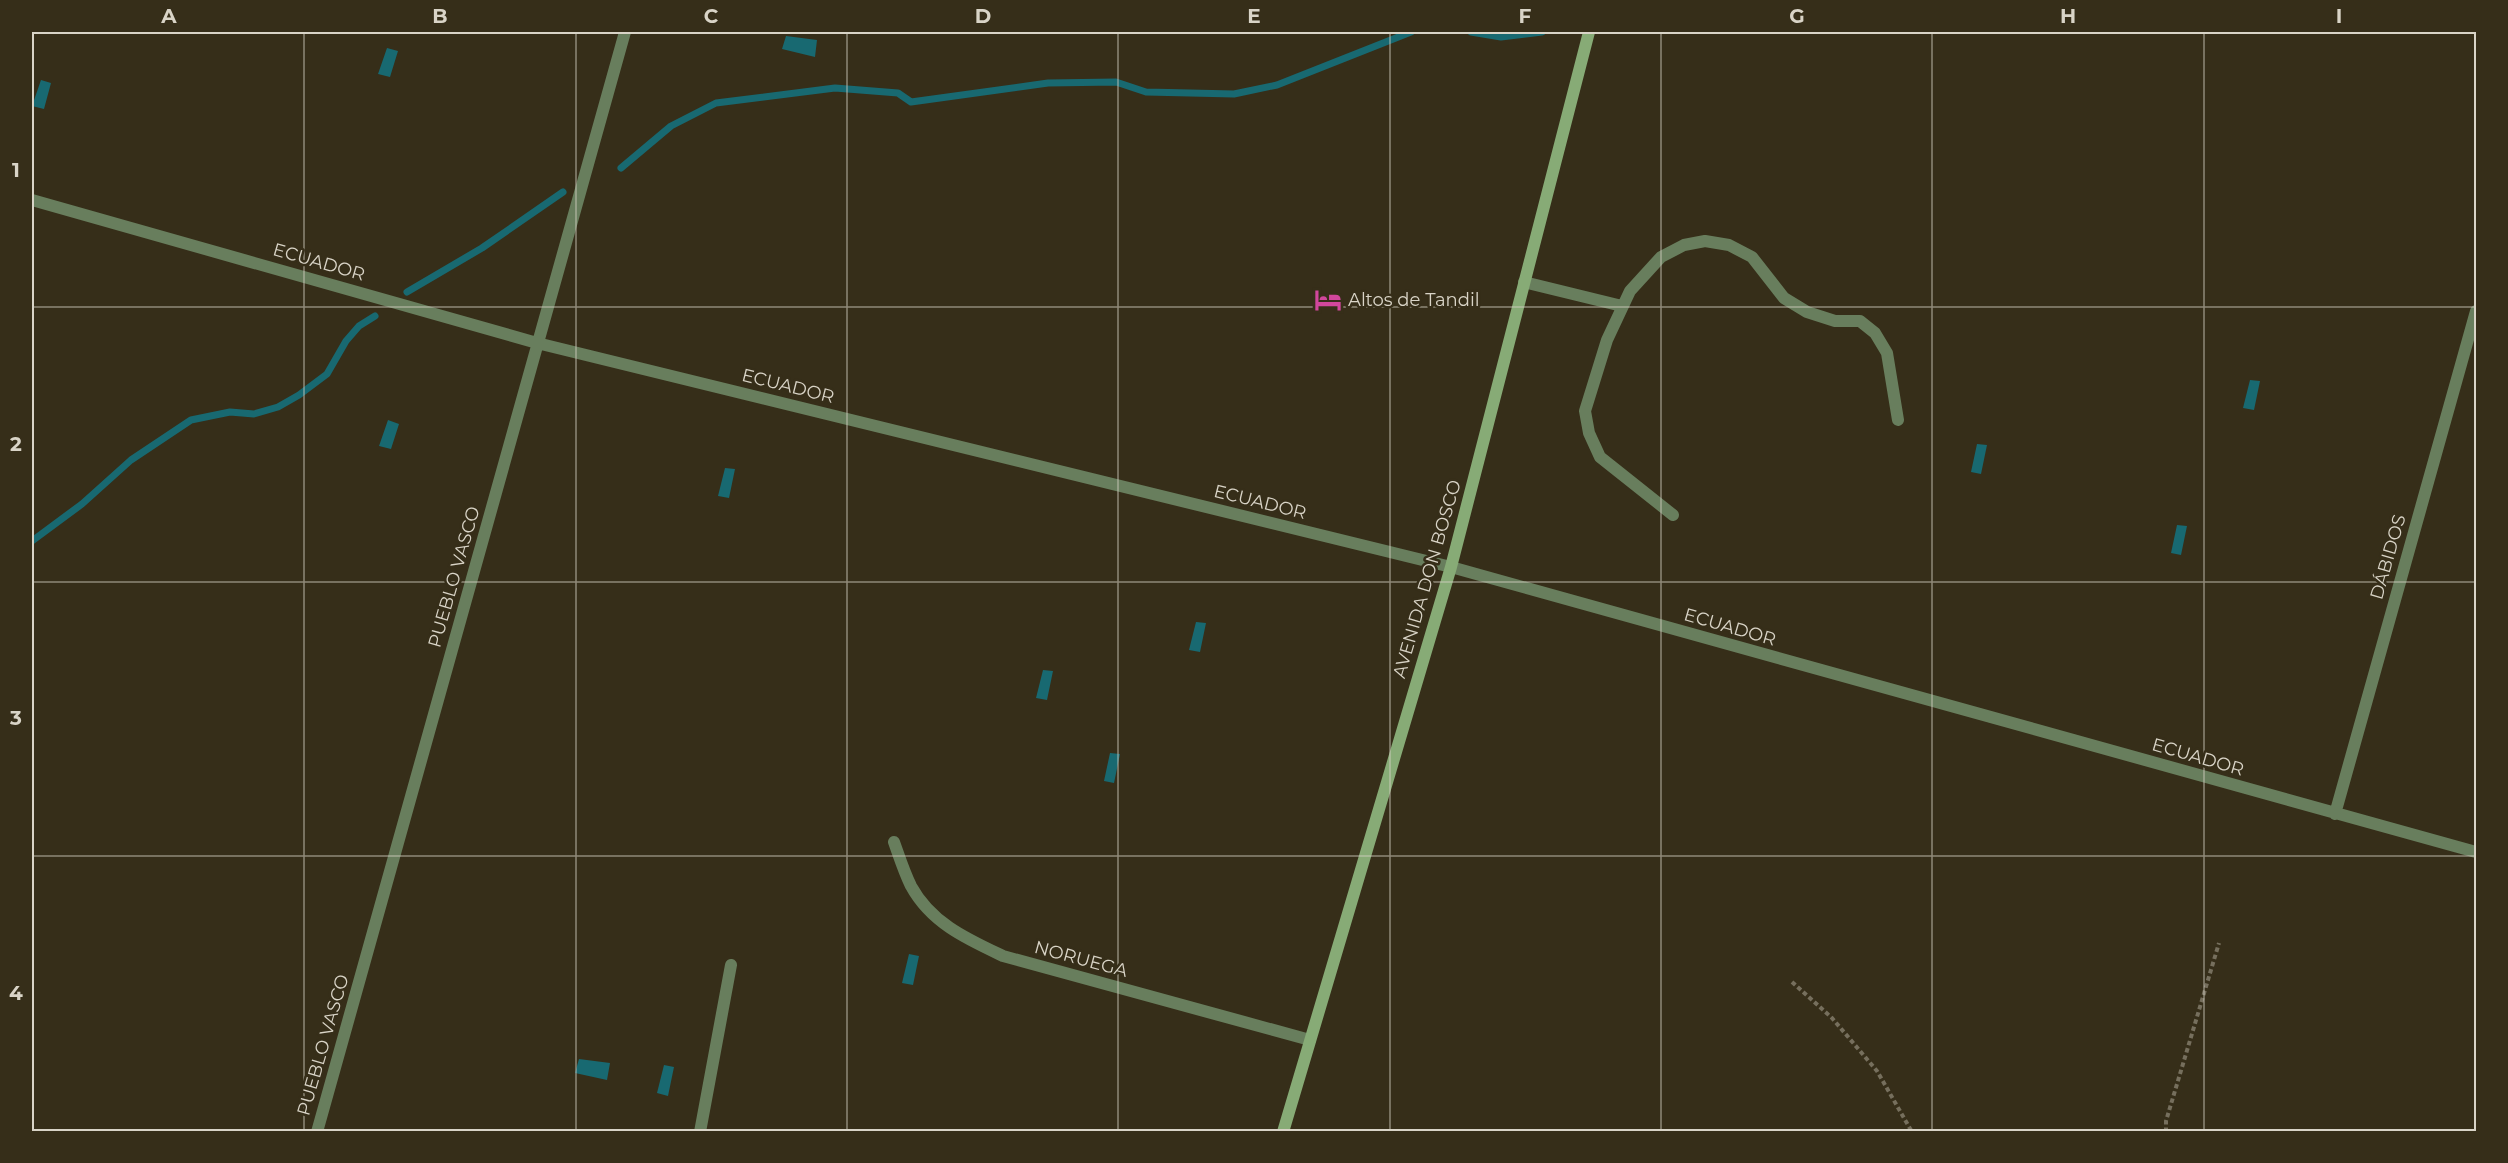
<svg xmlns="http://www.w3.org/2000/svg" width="2508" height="1163" viewBox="0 0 2508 1163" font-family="Montserrat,sans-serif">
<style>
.water{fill:#186971}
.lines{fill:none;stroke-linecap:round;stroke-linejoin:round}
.stream{stroke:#186971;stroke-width:7}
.path{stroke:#766f5d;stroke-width:4;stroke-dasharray:4.5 3;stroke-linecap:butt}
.service{stroke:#687e5d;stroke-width:12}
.minor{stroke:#687e5d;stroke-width:12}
.secondary{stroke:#87ab76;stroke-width:12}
.grid{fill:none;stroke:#d9d4c7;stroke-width:1.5;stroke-opacity:0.55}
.labels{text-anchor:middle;stroke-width:5;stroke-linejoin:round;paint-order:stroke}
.street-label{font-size:18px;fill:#d9d4c7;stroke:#362e19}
.poi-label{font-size:18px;fill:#d9d4c7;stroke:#362e19;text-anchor:start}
.neatline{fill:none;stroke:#d9d4c7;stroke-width:2}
.grid-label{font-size:20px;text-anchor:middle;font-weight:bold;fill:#d9d4c7}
</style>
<rect width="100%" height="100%" fill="#362e19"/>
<!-- water -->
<path class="water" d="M786 36 817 40 815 57 782 49Z
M387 48 398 51 390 77 378 74Z
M41 80 51 83 44 109 32 106Z
M2250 380 2260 381 2254 410 2243 408Z
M388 420 399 424 391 449 379 446Z
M1977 444 1987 445 1981 474 1971 472Z
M725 468 735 469 729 498 718 496Z
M2177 525 2187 526 2181 555 2171 553Z
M1196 622 1206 623 1200 652 1189 650Z
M1043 670 1053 671 1047 700 1036 698Z
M1110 753 1120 754 1114 783 1104 781Z
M909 954 919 956 913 985 902 983Z
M579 1059 610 1063 607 1080 575 1073Z
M664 1065 674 1067 668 1096 657 1093Z"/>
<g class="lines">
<!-- stream -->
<path class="stream" d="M1471 32 1501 37 1542 32
M621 168 671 126 716 103 835 88 898 93 911 102 1048 83 1116 82 1146 92 1234 94 1277 85 1411 32
M407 292 482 248 563 192
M32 541 82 504 131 460 191 420 230 412 254 414 278 407 299 395 327 374 346 341 359 326 375 316"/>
<!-- path -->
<path class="path" d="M1792 982 1832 1018 1877 1071 1912 1132
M2166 1132V1121L2219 943"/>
<!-- service -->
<path class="service" d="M1524 282 1622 306
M1673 515 1600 457 1589 433 1585 411 1607 340 1630 291 1661 257 1684 245 1705 241 1729 245 1752 257 1784 298 1807 312 1835 321H1860L1875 333 1887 353 1898 420
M700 1132 731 965"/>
<!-- minor -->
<path class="minor" d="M32 200 537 343 1451 567 2476 852
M2335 814 2476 311
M894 842C899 856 904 872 911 886 931 923 967 939 1003 956L1310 1040
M317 1132 625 32"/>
<!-- secondary -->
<path class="secondary" d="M1283 1132 1451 567 1589 32"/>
</g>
<!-- grid -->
<path class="grid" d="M304 32V1132M576 32V1132M847 32V1132M1118 32V1132M1390 32V1132M1661 32V1132M1932 32V1132M2204 32V1132M32 307H2476M32 582H2476M32 856H2476"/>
<!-- icons -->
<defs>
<symbol id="hotel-bare" viewBox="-9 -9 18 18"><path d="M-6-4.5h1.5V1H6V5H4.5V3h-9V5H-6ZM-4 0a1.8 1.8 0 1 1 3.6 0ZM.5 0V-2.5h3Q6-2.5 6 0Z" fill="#d1479c" stroke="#362e19" stroke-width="2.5" paint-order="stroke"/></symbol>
</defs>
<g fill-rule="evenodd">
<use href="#hotel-bare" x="1309" y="281" width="38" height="38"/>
</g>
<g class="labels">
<!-- street labels -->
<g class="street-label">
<text transform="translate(319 262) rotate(16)" y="6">ECUADOR</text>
<text transform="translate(788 386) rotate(14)" y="6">ECUADOR</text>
<text transform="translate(1260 502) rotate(14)" y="6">ECUADOR</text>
<text transform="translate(2388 557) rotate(-74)" y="6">DÁBIDOS</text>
<text transform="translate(454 577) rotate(-74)" y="6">PUEBLO VASCO</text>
<text transform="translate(1427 579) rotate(-74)" y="6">AVENIDA DON BOSCO</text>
<text transform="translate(1730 627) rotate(16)" y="6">ECUADOR</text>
<text transform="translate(2198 757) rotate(16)" y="6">ECUADOR</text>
<text transform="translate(1081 959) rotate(15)" y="6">NORUEGA</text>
<text transform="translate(323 1045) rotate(-74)" y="6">PUEBLO VASCO</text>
</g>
<!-- poi labels -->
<g class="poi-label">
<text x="1348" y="306">Altos de Tandil</text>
</g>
</g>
<!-- border -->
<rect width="2508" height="1163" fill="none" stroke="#362e19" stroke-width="66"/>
<rect x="33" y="33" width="2442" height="1097" class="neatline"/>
<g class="grid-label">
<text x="169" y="23">A</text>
<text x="440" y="23">B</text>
<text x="711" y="23">C</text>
<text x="983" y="23">D</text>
<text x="1254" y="23">E</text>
<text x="1525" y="23">F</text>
<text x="1797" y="23">G</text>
<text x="2068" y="23">H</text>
<text x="2339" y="23">I</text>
<text x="16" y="177">1</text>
<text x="16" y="451">2</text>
<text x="16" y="725">3</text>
<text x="16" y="1000">4</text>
</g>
</svg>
